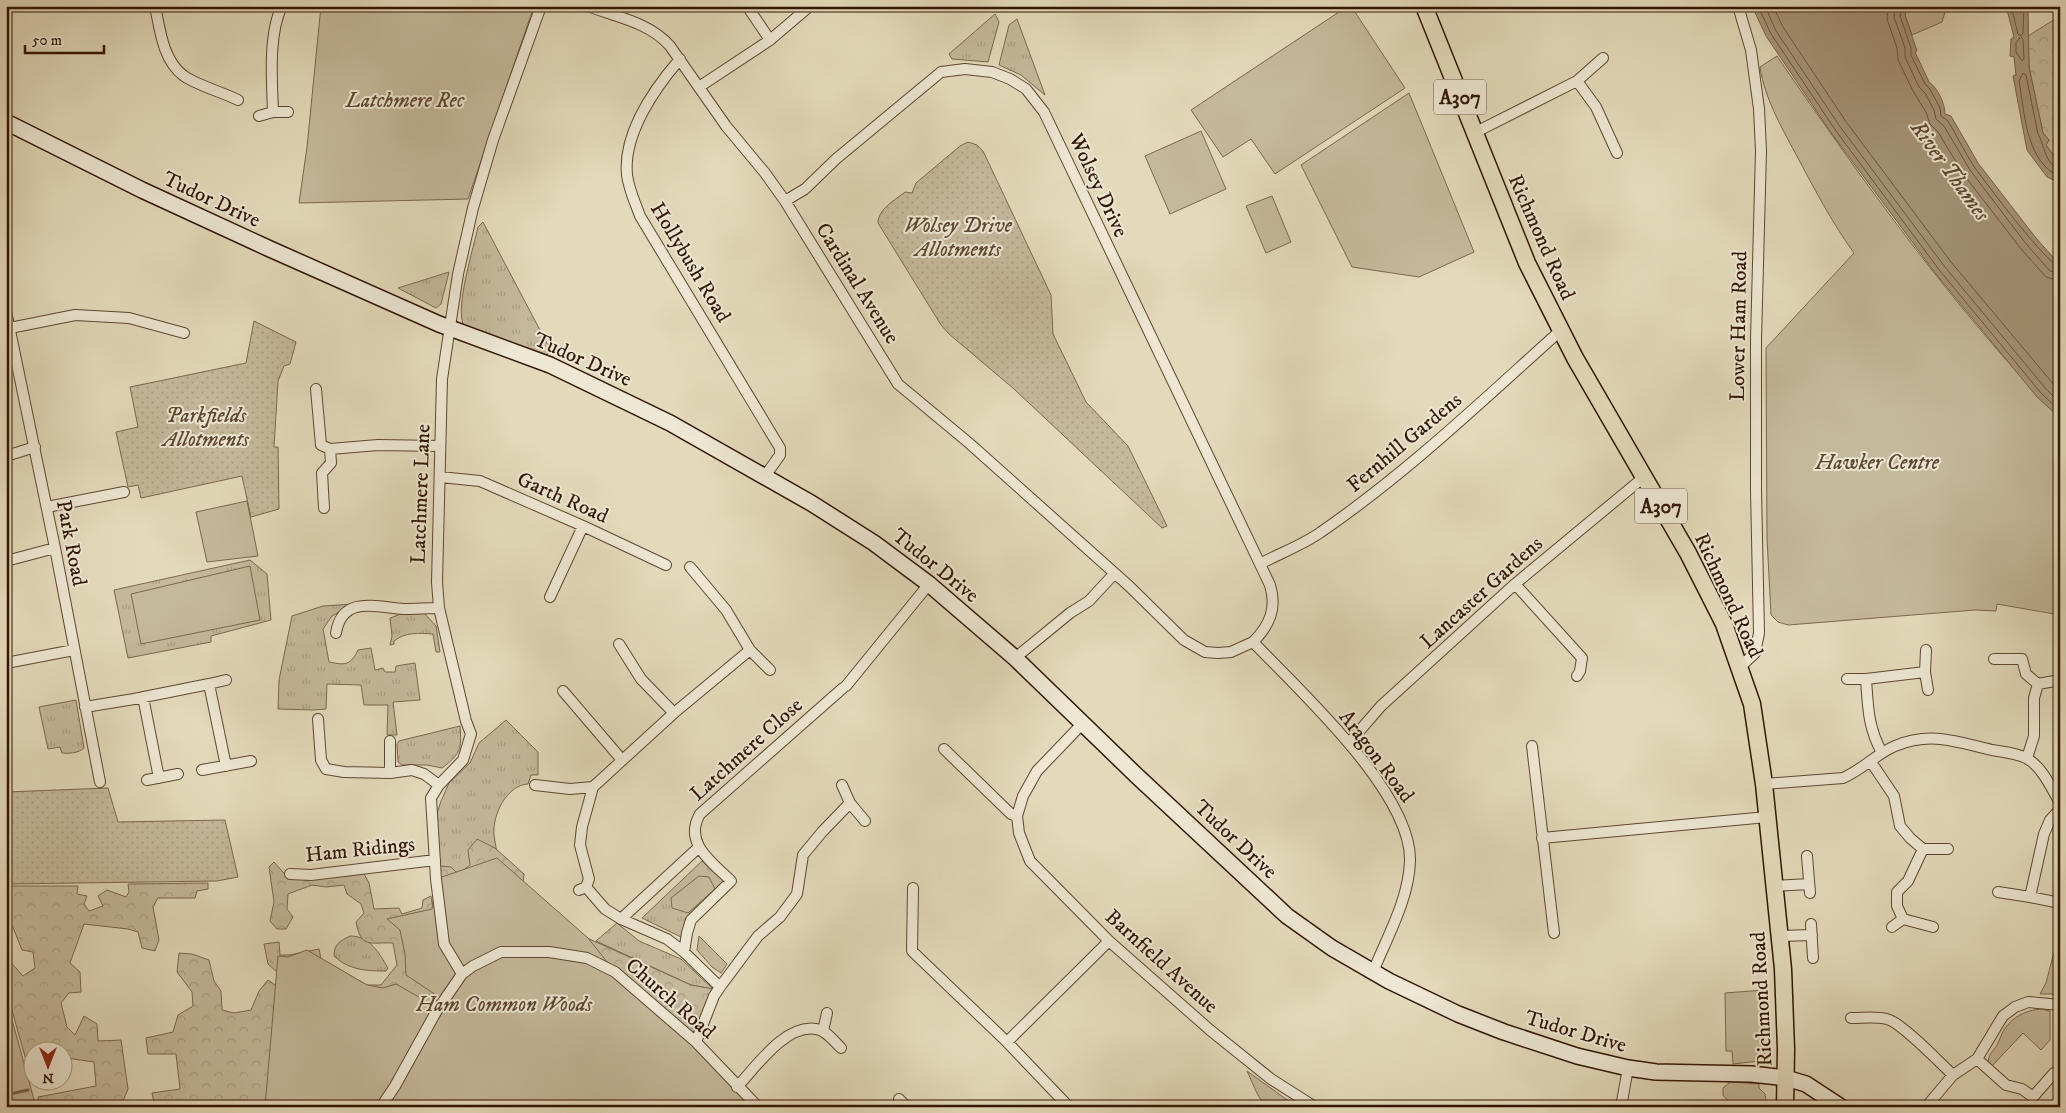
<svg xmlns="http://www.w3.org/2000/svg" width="2066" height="1113" viewBox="0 0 2066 1113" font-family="'IM FELL DW Pica',serif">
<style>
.grass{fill:url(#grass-tufts);stroke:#7c6750}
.forest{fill:url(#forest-crowns);stroke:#7c6750}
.park{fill:#c5b99c;stroke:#7c6750}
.garden{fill:url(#garden-dots);stroke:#7c6750}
.water{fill:#a7977c;stroke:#79634c}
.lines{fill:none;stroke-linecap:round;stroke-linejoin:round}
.shore{stroke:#6d5640;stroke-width:1}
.stream{stroke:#79634c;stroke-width:3}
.street-casing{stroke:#5f4631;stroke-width:12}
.secondary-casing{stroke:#331503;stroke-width:18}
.primary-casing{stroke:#331503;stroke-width:19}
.street{stroke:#ede7d3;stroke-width:10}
.secondary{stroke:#ede7d3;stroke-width:15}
.primary{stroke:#e3dabb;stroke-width:16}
.labels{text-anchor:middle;stroke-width:4;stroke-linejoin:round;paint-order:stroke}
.shield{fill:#ede7d3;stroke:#6b5441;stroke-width:1}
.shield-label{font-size:20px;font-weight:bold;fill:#331503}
.park-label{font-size:21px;font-style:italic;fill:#5f4631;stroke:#ede7d3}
.street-label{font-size:21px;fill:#331503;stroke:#ede7d3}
.water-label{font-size:22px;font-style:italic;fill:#614933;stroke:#ede7d3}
</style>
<defs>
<pattern id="grass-tufts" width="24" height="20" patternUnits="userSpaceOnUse" patternTransform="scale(1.25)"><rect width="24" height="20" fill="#c5b99c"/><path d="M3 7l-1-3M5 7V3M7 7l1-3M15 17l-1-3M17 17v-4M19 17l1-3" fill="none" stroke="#aa9e85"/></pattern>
<pattern id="forest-crowns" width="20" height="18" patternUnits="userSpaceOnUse" patternTransform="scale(1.25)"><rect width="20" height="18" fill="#c5b99c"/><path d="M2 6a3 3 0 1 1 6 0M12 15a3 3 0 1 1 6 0" fill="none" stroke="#aa9e85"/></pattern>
<pattern id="garden-dots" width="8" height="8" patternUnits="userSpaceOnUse" patternTransform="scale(1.25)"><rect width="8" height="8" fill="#c5b99c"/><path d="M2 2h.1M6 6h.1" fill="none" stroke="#aa9e85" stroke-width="1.8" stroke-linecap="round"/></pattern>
</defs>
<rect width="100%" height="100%" fill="#e3dabb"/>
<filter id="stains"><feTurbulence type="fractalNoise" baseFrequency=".004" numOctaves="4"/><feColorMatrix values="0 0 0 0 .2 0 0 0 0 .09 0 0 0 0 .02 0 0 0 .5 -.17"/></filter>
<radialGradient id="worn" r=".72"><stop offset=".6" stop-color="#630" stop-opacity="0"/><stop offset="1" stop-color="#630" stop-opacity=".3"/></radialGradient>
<!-- grass -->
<path class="grass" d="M995 14 999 22 988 62 952 59 949 54Z
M1017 19 1045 95 1021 75 999 65 1009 25Z
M483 222 550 349 547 355 470 329 463 324C456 304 473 250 478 227Z
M449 272 441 304 436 308 398 288Z
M250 560 267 574 271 620 211 636V642L128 658 114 590Z
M353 604 332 616 323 629 329 662C345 665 350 666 358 650L371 648 375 670 383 668 385 672H395L396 666 415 663 420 700 393 702 397 735H387L388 705H364L361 685 327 684 326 709 312 710 278 709 279 680 292 616 323 606Z
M424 613 436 626 440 652H436L433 634C419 633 405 632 394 641V644L390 645 392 636 390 618 401 614Z
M76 700 84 748C79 753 68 754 62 753L60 747 48 749 39 707Z
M506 720 538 752V775H531L528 784C507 785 492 815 494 835 495 843 497 850 497 858L458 874 439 866 437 814 441 801 449 783 470 763 479 743Z
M460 726C462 750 460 754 442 768L427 765H402L398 762 397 744 399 741Z
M702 861 725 881 683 938 642 918Z
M617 923 639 941 681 959 713 989 691 985 596 941Z
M350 936C370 936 379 953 388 968L386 971C366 971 349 970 334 956 334 944 340 941 350 936Z
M699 936 727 964 721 973 712 967 697 950Z
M1247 1071 1297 1107C1257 1107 1263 1105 1247 1071Z"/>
<!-- forest -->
<path class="forest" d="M2060 16V165L2046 145 2049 140 2043 133 2029 67 2028 36Z
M477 839 495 848 524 874 523 883 585 937 691 985 713 989 688 1043 754 1107H155L152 1093 180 1089 176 1054H148L146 1038 173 1032 178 1015 193 1006 192 992 177 972 179 953 192 954 209 960 214 981 221 991 222 1010 234 1013 251 1010 259 991 268 980 292 997 278 973 268 964 264 944 279 942 280 955H289L319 949 321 959 367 985H381L397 965 393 943C370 942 361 949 356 922L364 913 361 904 347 894 344 885 326 887 312 885 288 894 287 909 293 917 286 929H277L270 921 274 902 269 867 274 862 289 879 363 872 369 883 374 909 399 908 402 914 422 908 423 900 431 896 435 920 439 866 451 867 458 874 470 865 468 850Z
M208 883V889L197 891 195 898H158L153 907 159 940 155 951 142 948 138 932 128 929 84 924 70 963 80 972 81 992 69 993 61 1003 67 1027 75 1035 84 1016 97 1024 98 1041 121 1040 128 1089 123 1101 135 1107H39L38 1097 96 1086 94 1062 66 1058 63 1074 62 1050H32V1056L26 1060 6 989V957L23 976 35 968 33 952 22 950 12 925 6 923V886H78L77 894 87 896 84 904 89 911 103 906 98 896 107 890 126 897 129 892 128 884Z"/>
<!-- park -->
<path class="park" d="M321 6H534L468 199 299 203 307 147Z
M1348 6H1351L1405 88 1275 174 1251 139 1223 157 1191 110Z
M1907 6H1947L1942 22 1912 35 1905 15Z
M1777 56C1864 183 1954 308 2060 419V615L1997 604 1996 611 1975 610 1788 625 1778 622 1771 615 1767 538 1766 348 1854 253C1833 224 1816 192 1799 160 1783 130 1765 100 1760 67Z
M1409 93 1474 252 1419 277 1352 267 1301 165Z
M1201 131 1226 189 1170 214 1145 156Z
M1272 196 1291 242 1266 253 1246 206Z
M247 501 258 556 207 562 196 512Z
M250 566 260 620 141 644 131 594Z
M497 858 588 938 612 968 759 1107H265L278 956 288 957 307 950 367 985 383 988 396 984 433 1005 439 997 406 975 405 954 400 930 387 919 432 909 436 879Z
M699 876 709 877 715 889 688 913 672 908 671 898Z
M2060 939V997L2052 994H2040L2046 983 2054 952H2056Z
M1764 990 1765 1053 1760 1058V1061L1733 1064 1732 1051H1726L1725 993Z
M6 998 36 1107H6Z
M2041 1009 2050 1011V1040L2041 1050 2023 1033 1992 1066 1988 1062C1989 1054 1993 1051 1997 1045 2000 1040 2001 1034 2004 1030 2012 1017 2026 1010 2041 1009Z
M1730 1082 1759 1084V1088L1765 1094 1767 1107H1733L1723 1095V1088Z"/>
<!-- garden -->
<path class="garden" d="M968 142 977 145 983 151 1051 295 1053 334 1086 402 1128 446 1167 526 1162 528 1014 389 949 334 941 325 878 223C878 209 895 200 905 192L912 193 916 183 960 146Z
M254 321 296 342 290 364 284 366 278 381 274 447H278L279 509 251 517 242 476 141 498 138 485 128 487 116 432 138 427 130 387 246 363Z
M108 788 118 822 225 820 238 877 217 881 6 884V792Z"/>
<!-- water -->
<path class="water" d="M1752 6H1907L1905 15 1917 51 1915 52 1929 82C1938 88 1945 104 1945 114L1951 116 1978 163 2036 238 2060 265V418L2037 397 1936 274 1832 134 1766 36Z
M2006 6H2028L2029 67 2043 133 2049 140 2046 145 2060 165V183L2047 177 2027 150 2013 76 2016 75 2014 57 2010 56 2011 39 2014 37Z"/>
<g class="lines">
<!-- shore -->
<path class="shore" d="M1758 6 1771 34 1836 131 1940 271 2041 393 2060 411
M1765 6 1776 31 1841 128 1945 267 2046 389 2060 403
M1773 6 1783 27 1847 123 1951 262 2060 392
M1888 6 1887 19 1897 48 1898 60 1913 91 1926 112 1930 124 1938 132 1964 175 2022 250 2046 277 2060 281
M1895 6 1894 17 1905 48V57L1919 87 1925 93 1934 110 1936 119 1944 126 1970 170 2027 245 2050 271 2060 274
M1902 6 1900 16 1911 48V55L1925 84 1930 89 1940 108 1941 116 1948 121C1957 136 1965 153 1975 168 1986 183 2048 266 2060 267
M2011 6 2018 34 2021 36 2023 33 2024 6
M2021 37 2023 39 2024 59 2022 61 2016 52V43Z
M2060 169C2045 166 2044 143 2038 134L2026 75 2023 73 2019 81C2025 113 2025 161 2060 177"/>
<!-- stream -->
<path class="stream" d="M6 1095 28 1090"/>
<defs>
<path id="street" d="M155 6C160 30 163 61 184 76 199 86 222 92 238 100
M588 6C616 17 649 22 670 46L726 126 765 173 785 201 898 384 969 443 1129 586 1184 640 1205 652 1218 653 1231 652 1253 642C1299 690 1412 793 1410 861 1409 899 1387 937 1373 972
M747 6 770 40
M1738 6 1751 50 1759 109 1761 151 1756 339V490L1759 633 1755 653 1740 667
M680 59C654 89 623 134 627 175 629 190 635 202 640 216L780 448V455L765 476
M1577 81 1603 58
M699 87 770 40 810 6
M273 112C272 81 268 34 282 6
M259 116 273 112H288
M1474 133 1577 81 1596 107 1617 153
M785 201 805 189 836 159 941 72 965 69 992 72 1010 79 1026 89 1044 112 1270 585C1277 608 1270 625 1253 642
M6 311 55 548 100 782
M10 328 75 315 129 318 184 333
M316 389 321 445 330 449 331 463 322 473 324 508
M330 449 378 445 440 446
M6 456 35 447
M440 477 480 481 583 526 666 565
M47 507 124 492
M6 561 55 548
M1260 564C1280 553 1303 545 1321 532 1407 473 1483 400 1560 331
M1515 584 1582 658 1580 671 1577 676
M550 597 583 526
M336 633C342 595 376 607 403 609 415 609 427 608 439 608
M619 644 641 679 674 713
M750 650 770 670
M1015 658 1070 613 1089 601 1114 574
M1994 659H2022L2026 674 2038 684 2034 698V736L2027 758
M6 663 74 650
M1925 672 1928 690
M1847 679H1866L1925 672 1926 650
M1866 679C1868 708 1868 727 1882 753
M209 684 226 680
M2038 684 2060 680
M846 686 929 584
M563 691 622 760
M143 697 159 778
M85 707 134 699 209 684 226 766
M318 719 321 760 326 769 344 772 390 773 412 770 424 774 439 785
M1083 723 1037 771 1023 796 1017 816 1019 833 1030 861 1109 941 1210 1030 1271 1079 1315 1107
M390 741V773
M1349 743 1381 706 1515 584 1644 477
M1532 746 1554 933
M944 749 1011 814 1017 816
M1871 762 1894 796 1900 826 1910 838 1923 849 1908 881 1897 892V906L1903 919 1933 927
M202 770 251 761
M147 780 178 774
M1764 784 1843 778C1862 770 1876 754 1895 746 1931 731 1957 742 1992 750 2003 752 2016 753 2026 758 2041 765 2052 789 2060 803
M535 785 570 789 593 787
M842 785 850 803 865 821
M2060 809 2050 820 2044 834 2030 897 2060 903
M1542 838 1767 817
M1923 849H1948
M1807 856 1810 893
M290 874 311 875 435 860
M1774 886 1809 884
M586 887 589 879 580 845 582 827 593 787 674 713 750 650 726 610 690 567
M913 888 912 951 1007 1042 1069 1107
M579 890 586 887 605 909 621 919 667 939 684 952 720 987
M1998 892 2030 897
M621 919 698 848
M1811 924 1813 958
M1892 927 1903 919
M1780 936 1812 935
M684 952 687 933 691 920 731 881C712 862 683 843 700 814L843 688
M462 974 444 944 436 879 431 798 439 785 463 760 471 734 466 721 439 608 437 582 442 379 458 274 473 208 493 140 541 6
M1851 1018C1863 1018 1875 1016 1887 1019 1902 1023 1939 1062 1953 1075
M823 1031 827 1013
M696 1042 714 996 720 987 758 936 780 917 797 894 803 855 822 832 850 803
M1007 1042 1109 941
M1977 1059 2006 1085 2022 1089 2033 1097 2054 1073
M737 1087C756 1067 785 1024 816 1029 826 1030 834 1041 841 1048
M899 1099 907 1107
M381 1107 395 1086 436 1012 462 974 473 966 501 952H549L587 958 615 972 696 1042 758 1107
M1621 1107 1628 1068
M1926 1107 1953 1075 1977 1059 2003 1016 2015 1007 2028 1002 2060 1005"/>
<path id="secondary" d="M6 122 142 190 270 249 439 324 550 365 670 423 811 503 874 543 929 584 1015 658 1137 776 1287 916 1332 948 1389 981 1458 1014 1504 1032 1577 1056 1628 1068 1656 1072 1751 1074 1786 1078 1806 1084 1841 1107"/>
<path id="primary" d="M1424 6 1527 263 1575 358 1688 553 1724 624 1752 704 1764 784 1783 969 1786 1049 1785 1107"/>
</defs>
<!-- street casing -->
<use href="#street" class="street-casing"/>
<!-- secondary casing -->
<use href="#secondary" class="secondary-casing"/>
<!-- primary casing -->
<use href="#primary" class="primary-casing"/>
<!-- street -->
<use href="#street" class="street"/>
<!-- secondary -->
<use href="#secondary" class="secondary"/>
<!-- primary -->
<use href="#primary" class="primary"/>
</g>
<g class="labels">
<!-- shield labels -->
<g class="shield">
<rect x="1434" y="79.5" width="52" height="35" rx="4"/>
<rect x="1635" y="488.5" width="52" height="35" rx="4"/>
</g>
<g class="shield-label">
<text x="1460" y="104">A307</text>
<text x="1661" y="513">A307</text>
</g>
<!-- park labels -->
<g class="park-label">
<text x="405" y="107">Latchmere Rec</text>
<text x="958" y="232">Wolsey Drive<tspan x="958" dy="24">Allotments</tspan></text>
<text x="206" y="422">Parkfields<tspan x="206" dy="24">Allotments</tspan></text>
<text x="1877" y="469">Hawker Centre</text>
<text x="504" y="1011">Ham Common Woods</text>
</g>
<!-- street labels -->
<g class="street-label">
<text transform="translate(1099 185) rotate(65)" y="7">Wolsey Drive</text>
<text transform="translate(212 199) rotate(25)" y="7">Tudor Drive</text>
<text transform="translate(1542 237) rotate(66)" y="7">Richmond Road</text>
<text transform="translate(691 262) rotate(59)" y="7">Hollybush Road</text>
<text transform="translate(858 283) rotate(58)" y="7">Cardinal Avenue</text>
<text transform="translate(1738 326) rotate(-89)" y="7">Lower Ham Road</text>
<text transform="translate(583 359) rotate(24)" y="7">Tudor Drive</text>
<text transform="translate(1404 442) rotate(-40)" y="7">Fernhill Gardens</text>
<text transform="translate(420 494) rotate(-88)" y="7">Latchmere Lane</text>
<text transform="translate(563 497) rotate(24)" y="7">Garth Road</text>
<text transform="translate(72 543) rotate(79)" y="7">Park Road</text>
<text transform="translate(936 565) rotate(39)" y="7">Tudor Drive</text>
<text transform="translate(1481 592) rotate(-42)" y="7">Lancaster Gardens</text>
<text transform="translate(1729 595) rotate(65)" y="7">Richmond Road</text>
<text transform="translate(746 749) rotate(-42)" y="7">Latchmere Close</text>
<text transform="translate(1377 756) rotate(53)" y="7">Aragon Road</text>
<text transform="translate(1236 839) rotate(43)" y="7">Tudor Drive</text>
<text transform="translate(360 849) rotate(-6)" y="7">Ham Ridings</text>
<text transform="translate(1162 961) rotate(42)" y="7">Barnfield Avenue</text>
<text transform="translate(671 998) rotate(41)" y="7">Church Road</text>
<text transform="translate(1761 999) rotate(-93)" y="7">Richmond Road</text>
<text transform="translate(1576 1031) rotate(16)" y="7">Tudor Drive</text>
</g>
<!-- water labels -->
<g class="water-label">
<text transform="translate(1951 170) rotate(54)" y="8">River Thames</text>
</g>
</g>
<!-- margin -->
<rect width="2066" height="1113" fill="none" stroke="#e3dabb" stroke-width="25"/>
<rect x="8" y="8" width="2051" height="1098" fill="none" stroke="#331503" stroke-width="2.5"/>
<rect x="12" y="12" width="2041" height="1088" fill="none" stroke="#331503"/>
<!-- north arrow -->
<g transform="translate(48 1066) rotate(180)"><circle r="24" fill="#ede7d3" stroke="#a39380"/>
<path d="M0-4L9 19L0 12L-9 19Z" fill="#8f2418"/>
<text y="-8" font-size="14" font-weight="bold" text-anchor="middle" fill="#331503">N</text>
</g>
<!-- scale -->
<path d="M25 45v8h79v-8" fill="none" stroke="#331503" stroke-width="2.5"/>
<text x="32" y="45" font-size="15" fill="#331503" stroke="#ede7d3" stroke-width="4" paint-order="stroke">50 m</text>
<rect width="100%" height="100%" filter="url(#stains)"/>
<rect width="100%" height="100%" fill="url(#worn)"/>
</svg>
